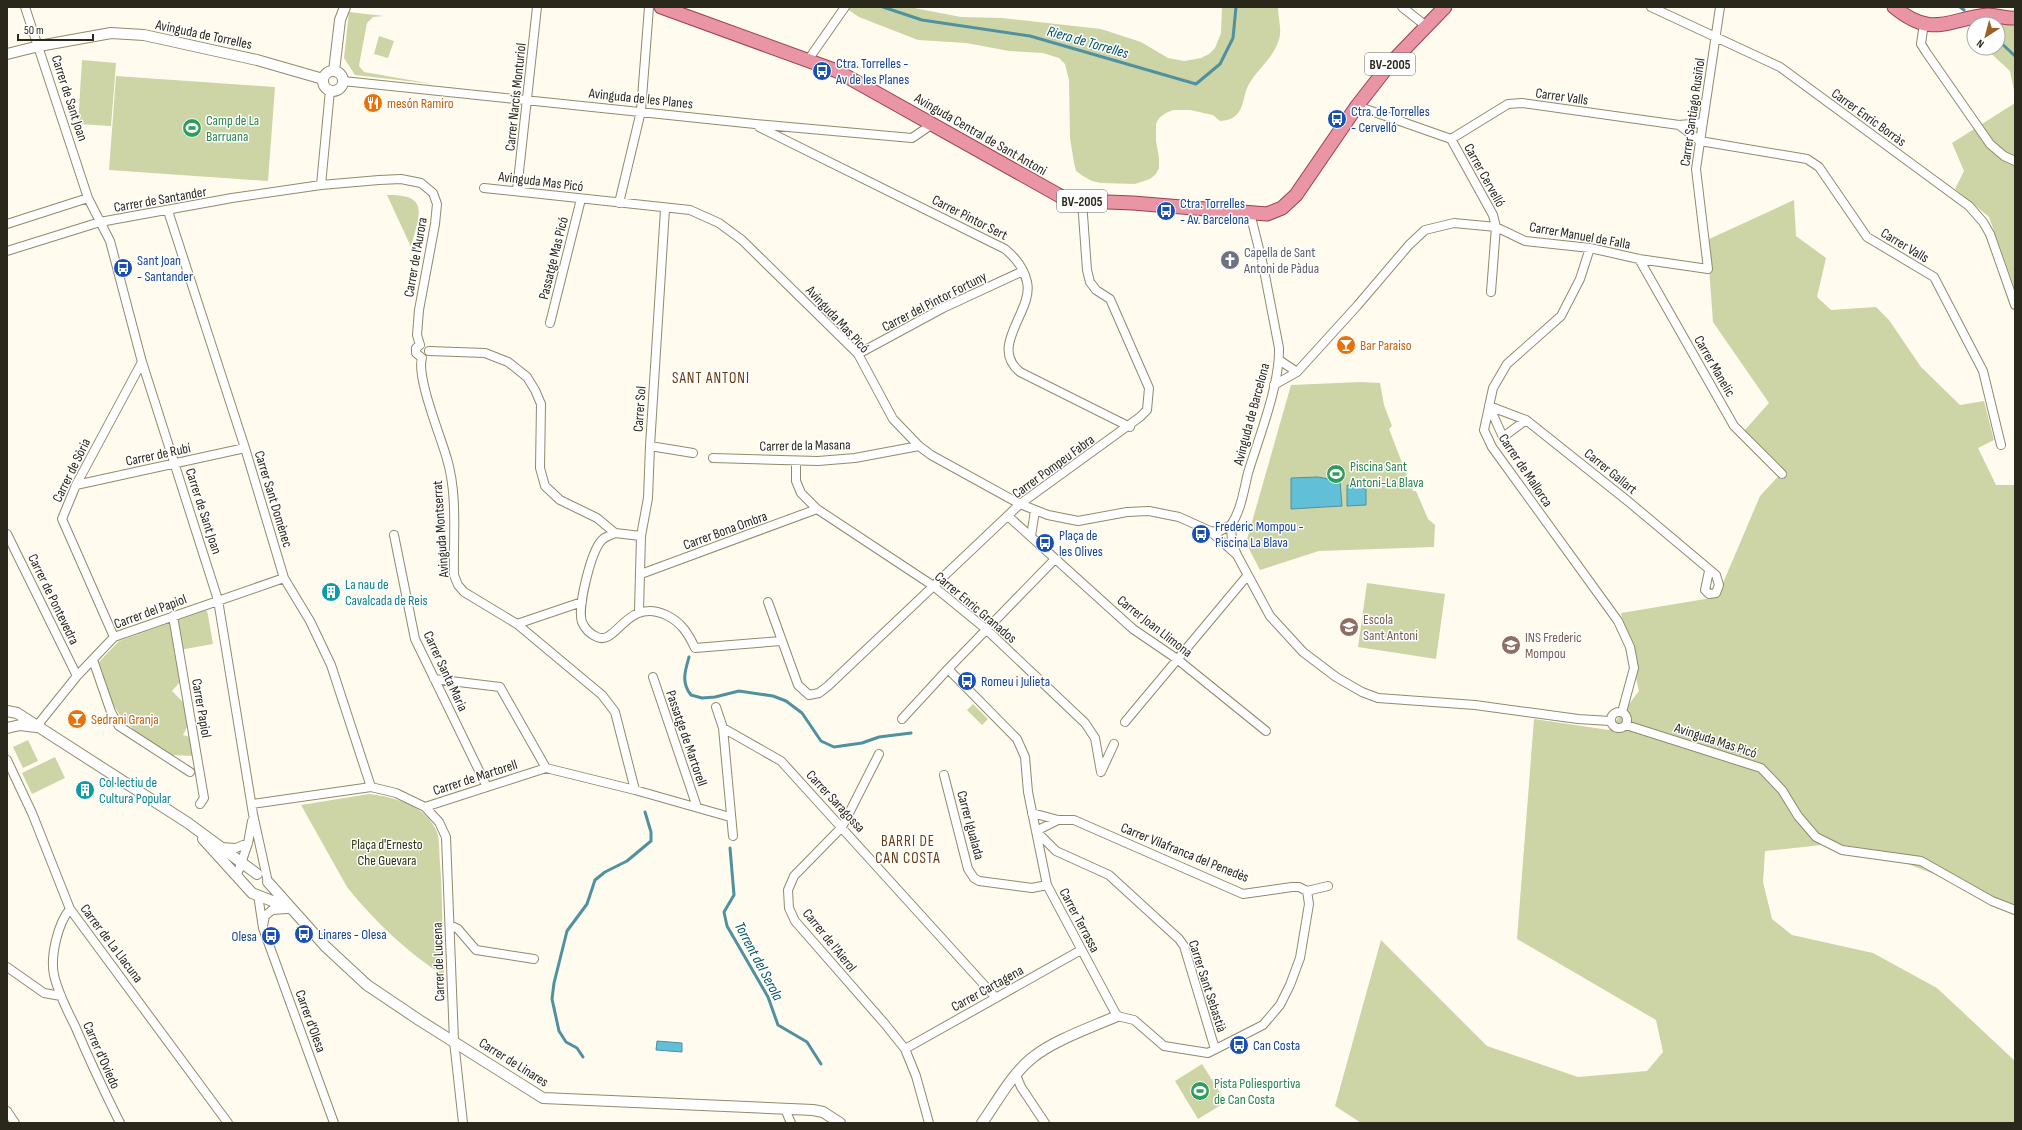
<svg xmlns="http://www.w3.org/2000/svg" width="2022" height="1130" viewBox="0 0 2022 1130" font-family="'Sofia Sans Condensed',sans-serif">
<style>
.green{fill:#cdd5a6}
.water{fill:#61bfd7;stroke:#50919f}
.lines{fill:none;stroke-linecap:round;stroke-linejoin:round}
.stream{stroke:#50919f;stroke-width:3}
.minor-casing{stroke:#918a6c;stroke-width:10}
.tertiary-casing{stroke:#918a6c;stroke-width:12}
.primary-casing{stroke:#9c414e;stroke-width:15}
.minor{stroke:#fff;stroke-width:8}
.tertiary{stroke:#fff;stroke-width:10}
.primary{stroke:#e995a5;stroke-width:13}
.labels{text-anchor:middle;stroke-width:3;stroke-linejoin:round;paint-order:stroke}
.shield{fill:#fff;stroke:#6a685f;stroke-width:1}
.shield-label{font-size:13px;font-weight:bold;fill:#2a271b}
.street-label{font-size:14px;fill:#2a271b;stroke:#fff}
.transit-label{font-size:14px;fill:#164399;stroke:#fff;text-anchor:start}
.food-label{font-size:14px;fill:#c56008;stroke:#fff;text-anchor:start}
.leisure-label{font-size:14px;fill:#27864d;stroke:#fff;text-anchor:start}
.worship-label{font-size:14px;fill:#5b616d;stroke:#fff;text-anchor:start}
.culture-label{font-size:14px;fill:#0d838f;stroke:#fff;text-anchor:start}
.education-label{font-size:14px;fill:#785e54;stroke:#fff;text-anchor:start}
.park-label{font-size:14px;fill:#2e3212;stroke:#fff}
.water-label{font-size:15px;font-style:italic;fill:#056;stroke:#fff}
.neighbourhood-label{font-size:15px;letter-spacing:1px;fill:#673b15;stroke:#fff}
</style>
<rect width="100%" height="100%" fill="#fffcef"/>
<!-- green -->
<path class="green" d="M844 7H909L961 17 1002 18 1101 29 1141 42 1168 58 1184 61 1201 58 1209 54 1215 48 1221 33 1222 7H1278C1278 16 1281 26 1280 35 1276 56 1260 66 1249 84 1241 98 1246 120 1220 121L1213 115 1190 110H1173L1166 113 1159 118 1156 124V141L1159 158V168L1156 174 1150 179 1135 184 1101 183 1092 181 1083 176 1076 171 1074 163 1070 138 1069 80 1065 64 1059 58 1043 53 1009 51 966 43 918 40 859 17Z
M349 12 384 16 373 17 367 23 360 60 359 66 364 72 433 84 355 75 344 58Z
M2015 21V95L2010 71 1985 48H1998V24H1994Z
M379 36 394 41 388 58 374 54Z
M82 60 116 63 111 126 78 124Z
M116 76 275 87 268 181 109 170Z
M2015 103V289L1989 217 1955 189 1964 171 1952 143Z
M387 195C431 194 419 215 411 247Z
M1794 200 1796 236 1826 258 1817 297 1831 310 1876 307 1889 320 1921 367 1960 405 1984 401 1994 440 1978 448 1996 485H2015V915L1934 874 1900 861 1852 856 1822 845 1765 851 1763 882 1772 919 1792 935 1873 953 1937 988 2015 1061V1123H1361L1335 1106 1381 940 1487 1046 1578 1077 1647 1071 1663 1052 1656 1020 1517 939 1534 719 1609 730 1639 691 1621 613 1717 597 1760 496 1783 471 1744 431 1769 403 1713 322 1707 240Z
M1360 382 1380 383 1384 405 1392 426 1389 429 1413 491H1416L1428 519 1435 525 1434 547 1319 551 1260 570 1246 543 1291 385Z
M1367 583 1445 594 1436 659 1358 647Z
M204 611H207L208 615 213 644 174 651 181 681 172 691 183 702 188 725 183 735 190 737 193 756 170 755 135 731 119 714 113 704 99 662 119 641Z
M973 704 988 719 982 725 967 710Z
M28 740 38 761 23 768 13 747Z
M55 757 65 778 32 794 22 773Z
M369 794C394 797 426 805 437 832 440 841 439 854 440 863 443 900 442 938 444 976 407 952 375 922 347 887L301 805Z
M1202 1064 1226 1102 1198 1119 1175 1081Z"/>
<!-- water -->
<path class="water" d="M1318 477 1340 481 1342 506 1291 509V478Z
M1347 485 1366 489V505L1347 506Z
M657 1041 682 1043V1052L656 1050Z"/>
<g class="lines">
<!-- stream -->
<path class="stream" d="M883 7 922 20 1030 36 1196 84 1220 64 1233 38 1236 7
M1960 7 1964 10
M1998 40 2015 56
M689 657C685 671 681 683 691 695L702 698 715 697 739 691 773 696 786 701 802 713 821 741 834 747 862 743 879 737 911 733
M730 848 734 895 724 912 727 926 768 997 778 1025 807 1042 821 1064
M583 1057 577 1048 566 1042 559 1031 552 999 554 983 567 931 587 904 595 880 605 872 627 861 651 841V832L645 812"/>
<defs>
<path id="minor" d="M25 7 88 198 110 241 142 362 218 600 253 814 267 878
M1402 7 1426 26
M1651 7 1780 67 1969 206 1983 222 1990 234 2015 305
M1924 23 1921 44 1926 52 1990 144 2004 156 2015 161
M808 60 845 7
M343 81 755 124 912 138 931 125
M1357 106 1451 139 1493 215 1496 227 1491 292
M1679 125 1700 141 1807 159 1819 167 1867 237 1934 277 1983 371 2001 445
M759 127 1005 249C1016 258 1024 268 1027 282 1034 311 988 346 1020 372L1130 427
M1451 139 1508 104 1522 103 1679 125 1702 123
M321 185 330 90
M484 188 690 210 719 223 742 240 858 354 893 419 919 446 931 455 1020 504 1048 515 1078 521 1127 512 1149 511 1179 517 1210 531 1237 555
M517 190 537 7
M619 203 641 111 649 7
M168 211 245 448 284 578 310 621 331 665 371 787
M7 224 88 198
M1590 248 1580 279 1561 316 1507 364 1493 388 1484 430 1492 447 1618 621 1630 647 1634 668 1622 712
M7 251 100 222 232 198 321 185 379 180 401 179 421 183 433 193 437 204 435 224 419 310 417 335 420 345
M1639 259 1734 426 1782 474
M550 323 581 199
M420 345 416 348V353L422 358
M429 351 485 353 508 362 527 377 535 390 541 404 540 468 545 486 560 500 597 518 615 533 641 536
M858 354 943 308 1023 271
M422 358C416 377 441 437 447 459 458 496 453 537 454 575L458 585 464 592 517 624 602 695 615 712 635 790
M1279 360 1297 372
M1274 385 1297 372 1357 306 1409 245 1425 230 1454 223 1496 227 1525 241 1590 248 1639 259 1708 269 1696 169 1720 7
M1489 406 1526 420 1629 502 1716 575 1719 585 1716 593 1709 594 1705 590 1709 571
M1489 406 1503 437 1526 420
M650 446 693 453
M713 458 818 461 855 458 919 446
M796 461V481L801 493 817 509 932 585 987 630 1085 723 1095 738 1101 772 1114 744
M76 485 245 448
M1009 517 1133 629 1177 659 1266 731
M1231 525 1232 543 1237 555 1270 616 1303 652 1336 677 1362 692 1378 698 1475 705 1578 719 1610 721
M1231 525C1241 511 1244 489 1248 473 1259 437 1280 385 1279 348L1263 265 1250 213
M1210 531 1218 532 1231 525
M615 533C611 535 605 537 602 540 591 551 577 608 582 622 585 629 590 634 597 637 617 646 626 597 666 615 681 622 688 633 695 648L781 641
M7 534 77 676
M394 535 415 639 487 787
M1031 536 1035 511
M641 574 817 509
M768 602 798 685 809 695 819 693 828 686 1020 504 1140 417 1147 410 1149 388 1110 299 1096 290 1090 282 1087 270 1082 201
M639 611 641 536 648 498 650 446 665 209
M173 616 204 798 200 804
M517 624 582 602
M114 637 62 519 76 485 142 362
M93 660 111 712 119 726 190 772
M948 669 1017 739 1025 757 1028 792 1047 885 1117 1016 1134 1020 1164 1046 1208 1053 1263 1025 1280 1005 1290 985 1300 958 1309 904 1307 891
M653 677 697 807
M434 679 500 687 546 768
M716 707 723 728 733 836
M1611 720a8 8 0 1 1 16 0a8 8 0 1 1-16 0Z
M902 719 948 669 1055 559
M1125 722 1247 576
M1626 725 1761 768 1782 790 1798 816 1816 837 1842 850 1921 861 1992 901 2015 910
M36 727 77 676 114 637 284 578
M723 728 781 761 996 998
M879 754 842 827 794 876 788 890 789 908 795 921 885 1024 905 1049 916 1076 929 1123
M7 760 32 813 70 909 228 1123
M944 775 968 869 974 878 979 881 1032 888 1047 885
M252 804 371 787 396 793 425 807 546 768 635 790 730 817
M425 807 439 822 446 837 454 1041 463 1123
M1032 813 1058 820H1074L1243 894 1292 887H1299L1307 891 1328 886
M1036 831 1056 851 1109 875 1179 939 1184 946 1215 1049
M1036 831 1058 820
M221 847 236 848 248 843
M237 875 248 843 252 821
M258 895 263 928 334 1123
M70 909C58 923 50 956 54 975 58 993 67 1010 75 1026 89 1059 104 1091 120 1123
M450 925 458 929 476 950 534 959
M263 926 265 916 272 910 287 909
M7 967 44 993 61 996
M905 1049 1081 950
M1016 1075 1021 1087 1045 1123
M785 1109 791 1123
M7 1111 15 1123"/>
<path id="tertiary" d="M7 54 39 46 111 33 144 35 257 60 323 79
M334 71 340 20 345 7
M323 81a10 10 0 1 1 20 0a10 10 0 1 1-20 0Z
M7 711 17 713 188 823 257 874
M7 728 20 725 36 727
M203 839 252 893 290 908
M268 882 325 946 367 985 419 1020 543 1098 813 1110 823 1112 840 1123
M982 1123C997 1102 1011 1075 1032 1058 1054 1040 1090 1028 1117 1016"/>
<path id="primary" d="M661 7 837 71 1062 197 1082 201 1133 203 1267 214 1282 208 1296 195 1357 106 1389 65 1445 7
M1894 7C1933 39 1947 19 1988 15 1997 15 2006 19 2015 18"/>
</defs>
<!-- minor casing -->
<use href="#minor" class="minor-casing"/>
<!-- tertiary casing -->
<use href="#tertiary" class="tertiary-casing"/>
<!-- primary casing -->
<use href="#primary" class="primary-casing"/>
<!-- minor -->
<use href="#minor" class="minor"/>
<!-- tertiary -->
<use href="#tertiary" class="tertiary"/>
<!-- primary -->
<use href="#primary" class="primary"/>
</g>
<!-- icons -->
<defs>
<symbol id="bus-disc" viewBox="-11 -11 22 22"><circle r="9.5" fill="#1a4fb4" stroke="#fff"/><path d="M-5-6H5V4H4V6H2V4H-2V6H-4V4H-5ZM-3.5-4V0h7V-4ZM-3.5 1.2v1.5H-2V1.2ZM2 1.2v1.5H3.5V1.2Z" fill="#fff"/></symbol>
<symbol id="restaurant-disc" viewBox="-11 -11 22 22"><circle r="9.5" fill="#e8710a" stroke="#fff"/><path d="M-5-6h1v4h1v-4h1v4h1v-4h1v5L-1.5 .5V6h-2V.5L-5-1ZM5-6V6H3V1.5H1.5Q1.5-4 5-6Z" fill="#fff"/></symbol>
<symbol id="stadium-disc" viewBox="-11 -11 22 22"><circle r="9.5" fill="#2e9e5b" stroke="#fff"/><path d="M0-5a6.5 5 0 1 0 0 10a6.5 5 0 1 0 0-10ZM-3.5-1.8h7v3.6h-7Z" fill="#fff"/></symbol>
<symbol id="church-disc" viewBox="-11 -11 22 22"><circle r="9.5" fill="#6b7280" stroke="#fff"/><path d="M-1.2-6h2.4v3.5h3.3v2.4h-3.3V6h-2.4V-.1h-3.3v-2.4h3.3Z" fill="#fff"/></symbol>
<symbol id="bar-disc" viewBox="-11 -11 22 22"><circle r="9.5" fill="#e8710a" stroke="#fff"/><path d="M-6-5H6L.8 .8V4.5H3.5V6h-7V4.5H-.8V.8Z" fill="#fff"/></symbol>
<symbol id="building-disc" viewBox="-11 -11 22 22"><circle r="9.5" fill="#0f9aa8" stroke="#fff"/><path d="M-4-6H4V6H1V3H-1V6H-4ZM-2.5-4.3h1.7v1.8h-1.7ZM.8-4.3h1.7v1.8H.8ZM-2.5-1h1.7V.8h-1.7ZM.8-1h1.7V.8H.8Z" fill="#fff"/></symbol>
<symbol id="school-disc" viewBox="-11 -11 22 22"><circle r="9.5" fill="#8d6e63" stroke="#fff"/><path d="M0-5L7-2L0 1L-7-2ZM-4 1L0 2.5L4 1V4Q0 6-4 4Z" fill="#fff"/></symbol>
</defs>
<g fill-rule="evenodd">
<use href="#bus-disc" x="811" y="60" width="22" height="22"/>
<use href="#restaurant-disc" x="362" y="92" width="22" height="22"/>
<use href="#bus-disc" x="1326" y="108" width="22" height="22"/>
<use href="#stadium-disc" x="181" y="117" width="22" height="22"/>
<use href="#bus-disc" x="1155" y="200" width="22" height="22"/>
<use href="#church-disc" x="1219" y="249" width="22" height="22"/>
<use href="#bus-disc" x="112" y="257" width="22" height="22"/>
<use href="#bar-disc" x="1335" y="334" width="22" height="22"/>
<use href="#stadium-disc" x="1325" y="463" width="22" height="22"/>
<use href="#bus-disc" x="1190" y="523" width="22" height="22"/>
<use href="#bus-disc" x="1034" y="532" width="22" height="22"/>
<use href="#building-disc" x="320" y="581" width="22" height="22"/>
<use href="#school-disc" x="1338" y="616" width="22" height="22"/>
<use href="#school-disc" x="1500" y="634" width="22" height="22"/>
<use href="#bus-disc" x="956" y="670" width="22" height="22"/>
<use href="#bar-disc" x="66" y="708" width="22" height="22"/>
<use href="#building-disc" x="74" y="779" width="22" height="22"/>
<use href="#bus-disc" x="293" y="923" width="22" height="22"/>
<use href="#bus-disc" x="260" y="925" width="22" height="22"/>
<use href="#bus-disc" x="1228" y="1034" width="22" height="22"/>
<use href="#stadium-disc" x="1189" y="1080" width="22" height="22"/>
</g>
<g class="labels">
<!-- shield labels -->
<g class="shield">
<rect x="1365" y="53" width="50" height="22" rx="3"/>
<rect x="1057" y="190" width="50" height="22" rx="3"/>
</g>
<g class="shield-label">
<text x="1390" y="69">BV-2005</text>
<text x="1082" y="206">BV-2005</text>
</g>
<!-- street labels -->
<g class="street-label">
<text transform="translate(204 34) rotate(12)" y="5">Avinguda de Torrelles</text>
<text transform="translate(1562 96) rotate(8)" y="5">Carrer Valls</text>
<text transform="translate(515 97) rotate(-84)" y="5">Carrer Narcís Monturiol</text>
<text transform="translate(70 98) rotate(72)" y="5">Carrer de Sant Joan</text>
<text transform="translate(641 98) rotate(6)" y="5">Avinguda de les Planes</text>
<text transform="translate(1692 112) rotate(-82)" y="5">Carrer Santiago Rusiñol</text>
<text transform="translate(1869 117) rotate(36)" y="5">Carrer Enric Borràs</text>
<text transform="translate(981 134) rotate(30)" y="5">Avinguda Central de Sant Antoni</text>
<text transform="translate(1485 175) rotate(61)" y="5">Carrer Cervelló</text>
<text transform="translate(541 181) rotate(7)" y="5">Avinguda Mas Picó</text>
<text transform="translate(160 199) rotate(-10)" y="5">Carrer de Santander</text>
<text transform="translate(970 217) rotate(27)" y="5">Carrer Pintor Sert</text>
<text transform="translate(1580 235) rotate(10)" y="5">Carrer Manuel de Falla</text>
<text transform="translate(1905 245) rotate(31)" y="5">Carrer Valls</text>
<text transform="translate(415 257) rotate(-80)" y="5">Carrer de l'Aurora</text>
<text transform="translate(553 258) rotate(-76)" y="5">Passatge Mas Picó</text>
<text transform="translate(934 301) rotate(-27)" y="5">Carrer del Pintor Fortuny</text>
<text transform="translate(838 319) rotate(47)" y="5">Avinguda Mas Picó</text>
<text transform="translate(1715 366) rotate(60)" y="5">Carrer Manelic</text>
<text transform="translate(639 409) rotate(-86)" y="5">Carrer Sol</text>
<text transform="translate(1251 414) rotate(-75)" y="5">Avinguda de Barcelona</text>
<text transform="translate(805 445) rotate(-1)" y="5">Carrer de la Masana</text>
<text transform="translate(158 454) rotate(-12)" y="5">Carrer de Rubí</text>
<text transform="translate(1053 466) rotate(-36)" y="5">Carrer Pompeu Fabra</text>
<text transform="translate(71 470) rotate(-64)" y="5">Carrer de Sòria</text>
<text transform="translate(1526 470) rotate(56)" y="5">Carrer de Mallorca</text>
<text transform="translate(1611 471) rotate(39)" y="5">Carrer Gallart</text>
<text transform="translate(274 499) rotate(73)" y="5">Carrer Sant Domènec</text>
<text transform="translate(204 511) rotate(72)" y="5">Carrer de Sant Joan</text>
<text transform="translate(440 529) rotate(-94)" y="5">Avinguda Montserrat</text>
<text transform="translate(725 530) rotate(-20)" y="5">Carrer Bona Ombra</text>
<text transform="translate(54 599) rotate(64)" y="5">Carrer de Pontevedra</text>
<text transform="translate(976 607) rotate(40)" y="5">Carrer Enric Granados</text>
<text transform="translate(150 611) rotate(-20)" y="5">Carrer del Papiol</text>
<text transform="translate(1155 626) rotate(38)" y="5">Carrer Joan Llimona</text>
<text transform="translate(446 671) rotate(65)" y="5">Carrer Santa Maria</text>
<text transform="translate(202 708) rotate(80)" y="5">Carrer Papiol</text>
<text transform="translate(687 738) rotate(71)" y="5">Passatge de Martorell</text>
<text transform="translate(1716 740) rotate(18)" y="5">Avinguda Mas Picó</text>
<text transform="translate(475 777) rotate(-18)" y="5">Carrer de Martorell</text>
<text transform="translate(836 801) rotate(47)" y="5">Carrer Saragossa</text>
<text transform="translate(971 825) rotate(75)" y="5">Carrer Igualada</text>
<text transform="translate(1185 852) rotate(22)" y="5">Carrer Vilafranca del Penedès</text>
<text transform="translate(1080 920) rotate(62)" y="5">Carrer Terrassa</text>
<text transform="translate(830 940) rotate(51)" y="5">Carrer de l'Aierol</text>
<text transform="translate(112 943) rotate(53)" y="5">Carrer de La Llacuna</text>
<text transform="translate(438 962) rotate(-92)" y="5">Carrer de Lucena</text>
<text transform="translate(1208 986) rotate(72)" y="5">Carrer Sant Sebastià</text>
<text transform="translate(987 988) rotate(-29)" y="5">Carrer Cartagena</text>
<text transform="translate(311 1021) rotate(70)" y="5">Carrer d'Olesa</text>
<text transform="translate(102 1055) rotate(66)" y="5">Carrer d'Oviedo</text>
<text transform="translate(514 1062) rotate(32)" y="5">Carrer de Linares</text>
</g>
<!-- transit labels -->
<g class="transit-label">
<text x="836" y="68">Ctra. Torrelles -<tspan x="836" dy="16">Av de les Planes</tspan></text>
<text x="1351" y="116">Ctra. de Torrelles<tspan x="1351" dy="16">- Cervelló</tspan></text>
<text x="1180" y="208">Ctra. Torrelles<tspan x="1180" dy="16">- Av. Barcelona</tspan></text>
<text x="137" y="265">Sant Joan<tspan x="137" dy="16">- Santander</tspan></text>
<text x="1215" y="531">Frederic Mompou -<tspan x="1215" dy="16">Piscina La Blava</tspan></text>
<text x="1059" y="540">Plaça de<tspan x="1059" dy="16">les Olives</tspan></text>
<text x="981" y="686">Romeu i Julieta</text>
<text x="318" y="939">Linares - Olesa</text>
<text x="257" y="941" text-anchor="end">Olesa</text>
<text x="1253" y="1050">Can Costa</text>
</g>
<!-- food labels -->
<g class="food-label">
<text x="387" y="108">mesón Ramiro</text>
<text x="1360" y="350">Bar Paraiso</text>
<text x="91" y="724">Sedrani Granja</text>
</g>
<!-- leisure labels -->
<g class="leisure-label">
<text x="206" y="125">Camp de La<tspan x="206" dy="16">Barruana</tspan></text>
<text x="1350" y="471">Piscina Sant<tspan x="1350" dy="16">Antoni-La Blava</tspan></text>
<text x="1214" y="1088">Pista Poliesportiva<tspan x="1214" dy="16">de Can Costa</tspan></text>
</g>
<!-- worship labels -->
<g class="worship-label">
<text x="1244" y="257">Capella de Sant<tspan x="1244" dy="16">Antoni de Pàdua</tspan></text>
</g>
<!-- culture labels -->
<g class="culture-label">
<text x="345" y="589">La nau de<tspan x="345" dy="16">Cavalcada de Reis</tspan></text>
<text x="99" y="787">Col·lectiu de<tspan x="99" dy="16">Cultura Popular</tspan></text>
</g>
<!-- education labels -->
<g class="education-label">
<text x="1363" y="624">Escola<tspan x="1363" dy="16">Sant Antoni</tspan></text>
<text x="1525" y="642">INS Frederic<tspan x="1525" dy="16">Mompou</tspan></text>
</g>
<!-- park labels -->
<g class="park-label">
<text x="387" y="849">Plaça d'Ernesto<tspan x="387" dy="16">Che Guevara</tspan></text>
</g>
<!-- water labels -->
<g class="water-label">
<text transform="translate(1088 42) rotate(16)" y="5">Riera de Torrelles</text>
<text transform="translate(759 961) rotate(62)" y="5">Torrent del Serola</text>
</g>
<!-- neighbourhood labels -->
<g class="neighbourhood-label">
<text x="711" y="383">SANT ANTONI</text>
<text x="908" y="846">BARRI DE<tspan x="908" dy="17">CAN COSTA</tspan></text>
</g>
</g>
<!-- border -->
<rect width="2022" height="1130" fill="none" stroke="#2a271b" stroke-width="16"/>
<!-- north arrow -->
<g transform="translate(1986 36) rotate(216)"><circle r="19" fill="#ffffff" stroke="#aaa9a4"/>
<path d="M0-3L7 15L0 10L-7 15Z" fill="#9d5e26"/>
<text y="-6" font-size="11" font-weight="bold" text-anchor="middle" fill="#2a271b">N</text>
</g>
<!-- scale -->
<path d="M18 34v6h75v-6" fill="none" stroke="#2a271b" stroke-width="2"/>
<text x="24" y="34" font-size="12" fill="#2a271b" stroke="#ffffff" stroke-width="3" paint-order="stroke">50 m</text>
</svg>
